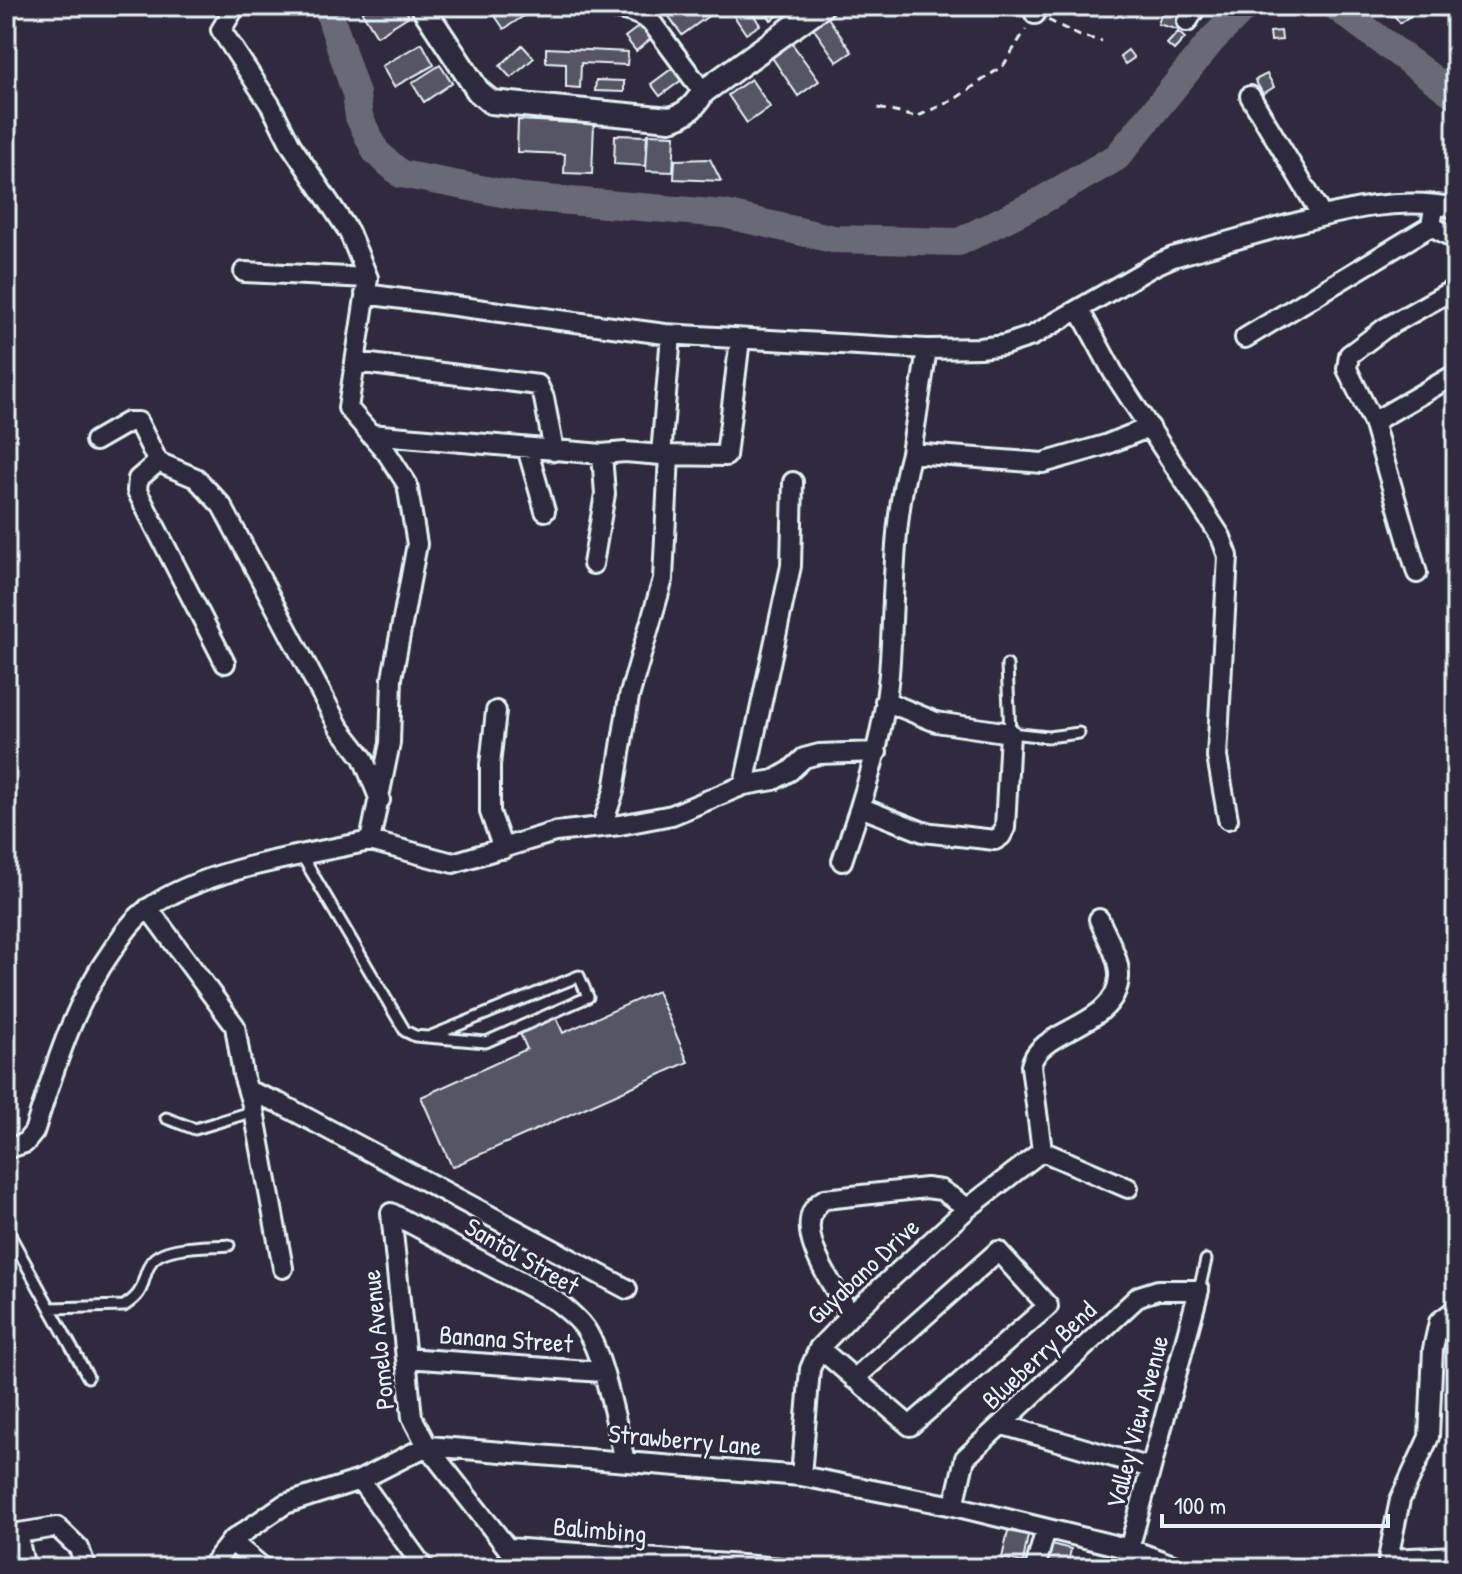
<svg xmlns="http://www.w3.org/2000/svg" width="1462" height="1574" viewBox="0 0 1462 1574" font-family="'Patrick Hand',sans-serif">
<style>
.lines{fill:none;stroke-linecap:round;stroke-linejoin:round}
.river{stroke:#696978;stroke-width:28}
.building{fill:#575565;stroke:#e8f1f8;stroke-width:2}
.service-casing{stroke:#e8f1f8;stroke-width:15}
.minor-casing{stroke:#e8f1f8;stroke-width:24}
.tertiary-casing{stroke:#e8f1f8;stroke-width:28}
.path{stroke:#e8f1f8;stroke-width:3;stroke-dasharray:8 6;stroke-linecap:butt}
.service{stroke:#2f2a3d;stroke-width:9}
.minor{stroke:#2f2a3d;stroke-width:18}
.tertiary{stroke:#2f2a3d;stroke-width:22}
.labels{text-anchor:middle;stroke-width:6;stroke-linejoin:round;paint-order:stroke}
.street-label{font-size:26px;fill:#e8f1f8;stroke:#2f2a3d}
</style>
<rect width="100%" height="100%" fill="#2f2a3d"/>
<filter id="ink" filterUnits="userSpaceOnUse"><feTurbulence type="fractalNoise" baseFrequency=".0125" numOctaves="2"/><feDisplacementMap in="SourceGraphic" scale="16" xChannelSelector="R" yChannelSelector="G"/><feConvolveMatrix kernelMatrix="1 2 1 2 8 2 1 2 1" color-interpolation-filters="sRGB"/></filter>
<g filter="url(#ink)">
<g class="lines">
<!-- river -->
<path class="river" d="M327 6 356 94 359 117 376 152 401 174 523 197 724 214 833 239 959 242 1039 202 1117 157 1212 40 1245 7 1249 6
M1335 6 1456 96"/>
</g>
<!-- building -->
<path class="building" d="M371 6H403L409 16 377 36 362 12Z
M496 6H535L536 8 504 29 491 10Z
M672 6H706L711 14 682 35 665 11Z
M736 6H748L760 25 746 34 730 10Z
M762 6H793L771 20Z
M1164 6H1180L1188 10 1182 31 1158 24Z
M1387 6H1415L1418 10 1400 23Z
M824 12 852 52 837 62 809 22Z
M642 24 653 37 636 51 625 37Z
M1281 31 1282 40 1271 41 1270 32Z
M1178 32 1185 38 1174 50 1167 44Z
M791 42 819 81 798 96 771 56Z
M422 43 434 65 394 87 382 66Z
M522 45 534 58 511 78 500 66Z
M546 48 628 52 627 65 581 63 580 88 566 87V63L546 62Z
M1128 50 1134 58 1125 64 1120 56Z
M440 65 452 83 424 102 412 83Z
M674 67 683 79 660 96 651 84Z
M1267 74 1274 87 1263 94 1255 80Z
M751 79 770 107 747 123 728 95Z
M596 80 624 81V92L595 91Z
M518 120 594 124 592 174 564 173 565 154 517 152Z
M648 134 675 135 673 172 646 171Z
M615 135 647 136 645 166 614 164Z
M710 159 721 181 674 179 675 160Z
M657 991 688 1062 452 1167 421 1097 527 1049 519 1031 555 1015 563 1033Z
M1008 1531 1028 1535 1023 1562 1002 1558Z
M1051 1544 1071 1549 1067 1568 1046 1563Z"/>
<g class="lines">
<defs>
<path id="service" d="M1007 665 1010 733 1048 737 1079 733
M302 856 405 1031 415 1036 486 1042 588 997 579 976 429 1037
M166 1118 195 1129 254 1111
M6 1228 88 1377
M1199 1290 1206 1260
M51 1308 124 1306C148 1290 139 1284 150 1264 160 1244 209 1247 229 1245"/>
<path id="minor" d="M601 6C620 9 637 11 652 23L703 92
M1032 6 1035 14
M1187 22 1197 6
M1250 96 1322 216
M1433 214 1431 226 1456 239
M244 272 368 278
M365 294 665 334 927 349 980 348 1004 345 1032 336 1155 265 1173 257C1209 247 1245 237 1280 227 1338 212 1396 195 1456 208
M1080 311 1113 372 1221 537 1228 556 1217 757 1228 819
M1245 338 1431 226
M355 362 538 385 544 398 554 451
M1373 422 1347 369 1349 355 1385 328 1456 288
M370 434 602 454 605 494 593 564
M95 441 128 422H138L158 462 196 478 222 506 339 727 363 758 380 800
M527 448 545 511
M911 453 927 349
M602 454 625 452 661 455 671 335
M661 455 726 456 740 339
M158 462 138 479 137 491 225 663
M1417 573 1373 422 1456 374
M885 701 936 722 1010 733 1005 828 1001 836 995 840 923 832 860 807C874 763 885 720 889 674 895 600 891 525 911 453L1043 463 1105 445 1150 427
M496 711 490 765V812L503 849
M744 785 774 780 790 771 804 758 819 754 877 752
M602 826 614 791 629 697 663 579 669 455
M370 841 453 863 555 832 620 825 672 815 744 785 791 566 793 482
M842 861 860 807
M148 908 235 1026 243 1075 254 1111 283 1268
M249 1091 279 1103 627 1289
M6 1149 25 1143 34 1132C55 1067 73 1005 113 949 123 934 134 918 149 908 203 869 304 855 370 841L390 743 392 678 417 544 407 484 387 453 348 408 368 278 349 232 291 145 271 106 221 30 235 7
M1042 1151 1128 1188
M391 1213 412 1417 427 1446 523 1568
M391 1213 556 1301C566 1309 576 1316 584 1327 603 1352 617 1428 625 1461
M1456 1309 1439 1322 1433 1349 1429 1437 1400 1500 1388 1559 1456 1556
M851 1315C834 1288 785 1221 825 1199L926 1188 941 1190 968 1208
M819 1348 910 1426 1048 1306 998 1251 854 1379
M406 1358 602 1372
M1003 1425 1151 1468
M801 1476 810 1369 819 1348 851 1315 968 1208 1042 1151 1031 1066C1038 1028 1116 1028 1119 977 1120 958 1106 936 1099 919
M360 1480 424 1568
M954 1506 965 1458 1139 1296 1158 1290H1199L1124 1568
M17 1533 25 1568
M6 1535 57 1527 79 1548 86 1568
M231 1541 263 1568
M509 1548 782 1568
M210 1568 231 1541 285 1504 360 1480 427 1446 801 1476 954 1506 1130 1549 1181 1568
M1035 1568 1046 1529"/>
<path id="tertiary" d="M422 6 478 91 491 102 670 119C686 115 695 106 703 92L822 6"/>
</defs>
<!-- service casing -->
<use href="#service" class="service-casing"/>
<!-- minor casing -->
<use href="#minor" class="minor-casing"/>
<!-- tertiary casing -->
<use href="#tertiary" class="tertiary-casing"/>
<!-- path -->
<path class="path" d="M1048 20 1080 36 1102 41
M878 108 916 117 955 99 1003 66 1026 29"/>
<!-- service -->
<use href="#service" class="service"/>
<!-- minor -->
<use href="#minor" class="minor"/>
<!-- tertiary -->
<use href="#tertiary" class="tertiary"/>
</g>
</g>
<g class="labels">
<!-- street labels -->
<g class="street-label">
<text transform="translate(522 1256) rotate(30)" y="9">Santol Street</text>
<text transform="translate(863 1271) rotate(-43)" y="9">Guyabano Drive</text>
<text transform="translate(506 1339) rotate(4)" y="9">Banana Street</text>
<text transform="translate(378 1340) rotate(-96)" y="9">Pomelo Avenue</text>
<text transform="translate(1039 1355) rotate(-43)" y="9">Blueberry Bend</text>
<text transform="translate(1137 1422) rotate(-75)" y="9">Valley View Avenue</text>
<text transform="translate(685 1440) rotate(5)" y="9">Strawberry Lane</text>
<text transform="translate(600 1530) rotate(5)" y="9">Balimbing</text>
</g>
</g>
<!-- margin -->
<rect width="1462" height="1574" fill="none" stroke="#2f2a3d" stroke-width="32"/>
<rect x="16" y="16" width="1430" height="1542" fill="none" stroke="#e8f1f8" stroke-width="3" filter="url(#ink)"/>
<!-- scale -->
<path d="M1162 1514v12h226v-12" fill="none" stroke="#e8f1f8" stroke-width="4"/>
<text x="1174" y="1514" font-size="24" fill="#e8f1f8" stroke="#2f2a3d" stroke-width="6" paint-order="stroke">100 m</text>
</svg>
